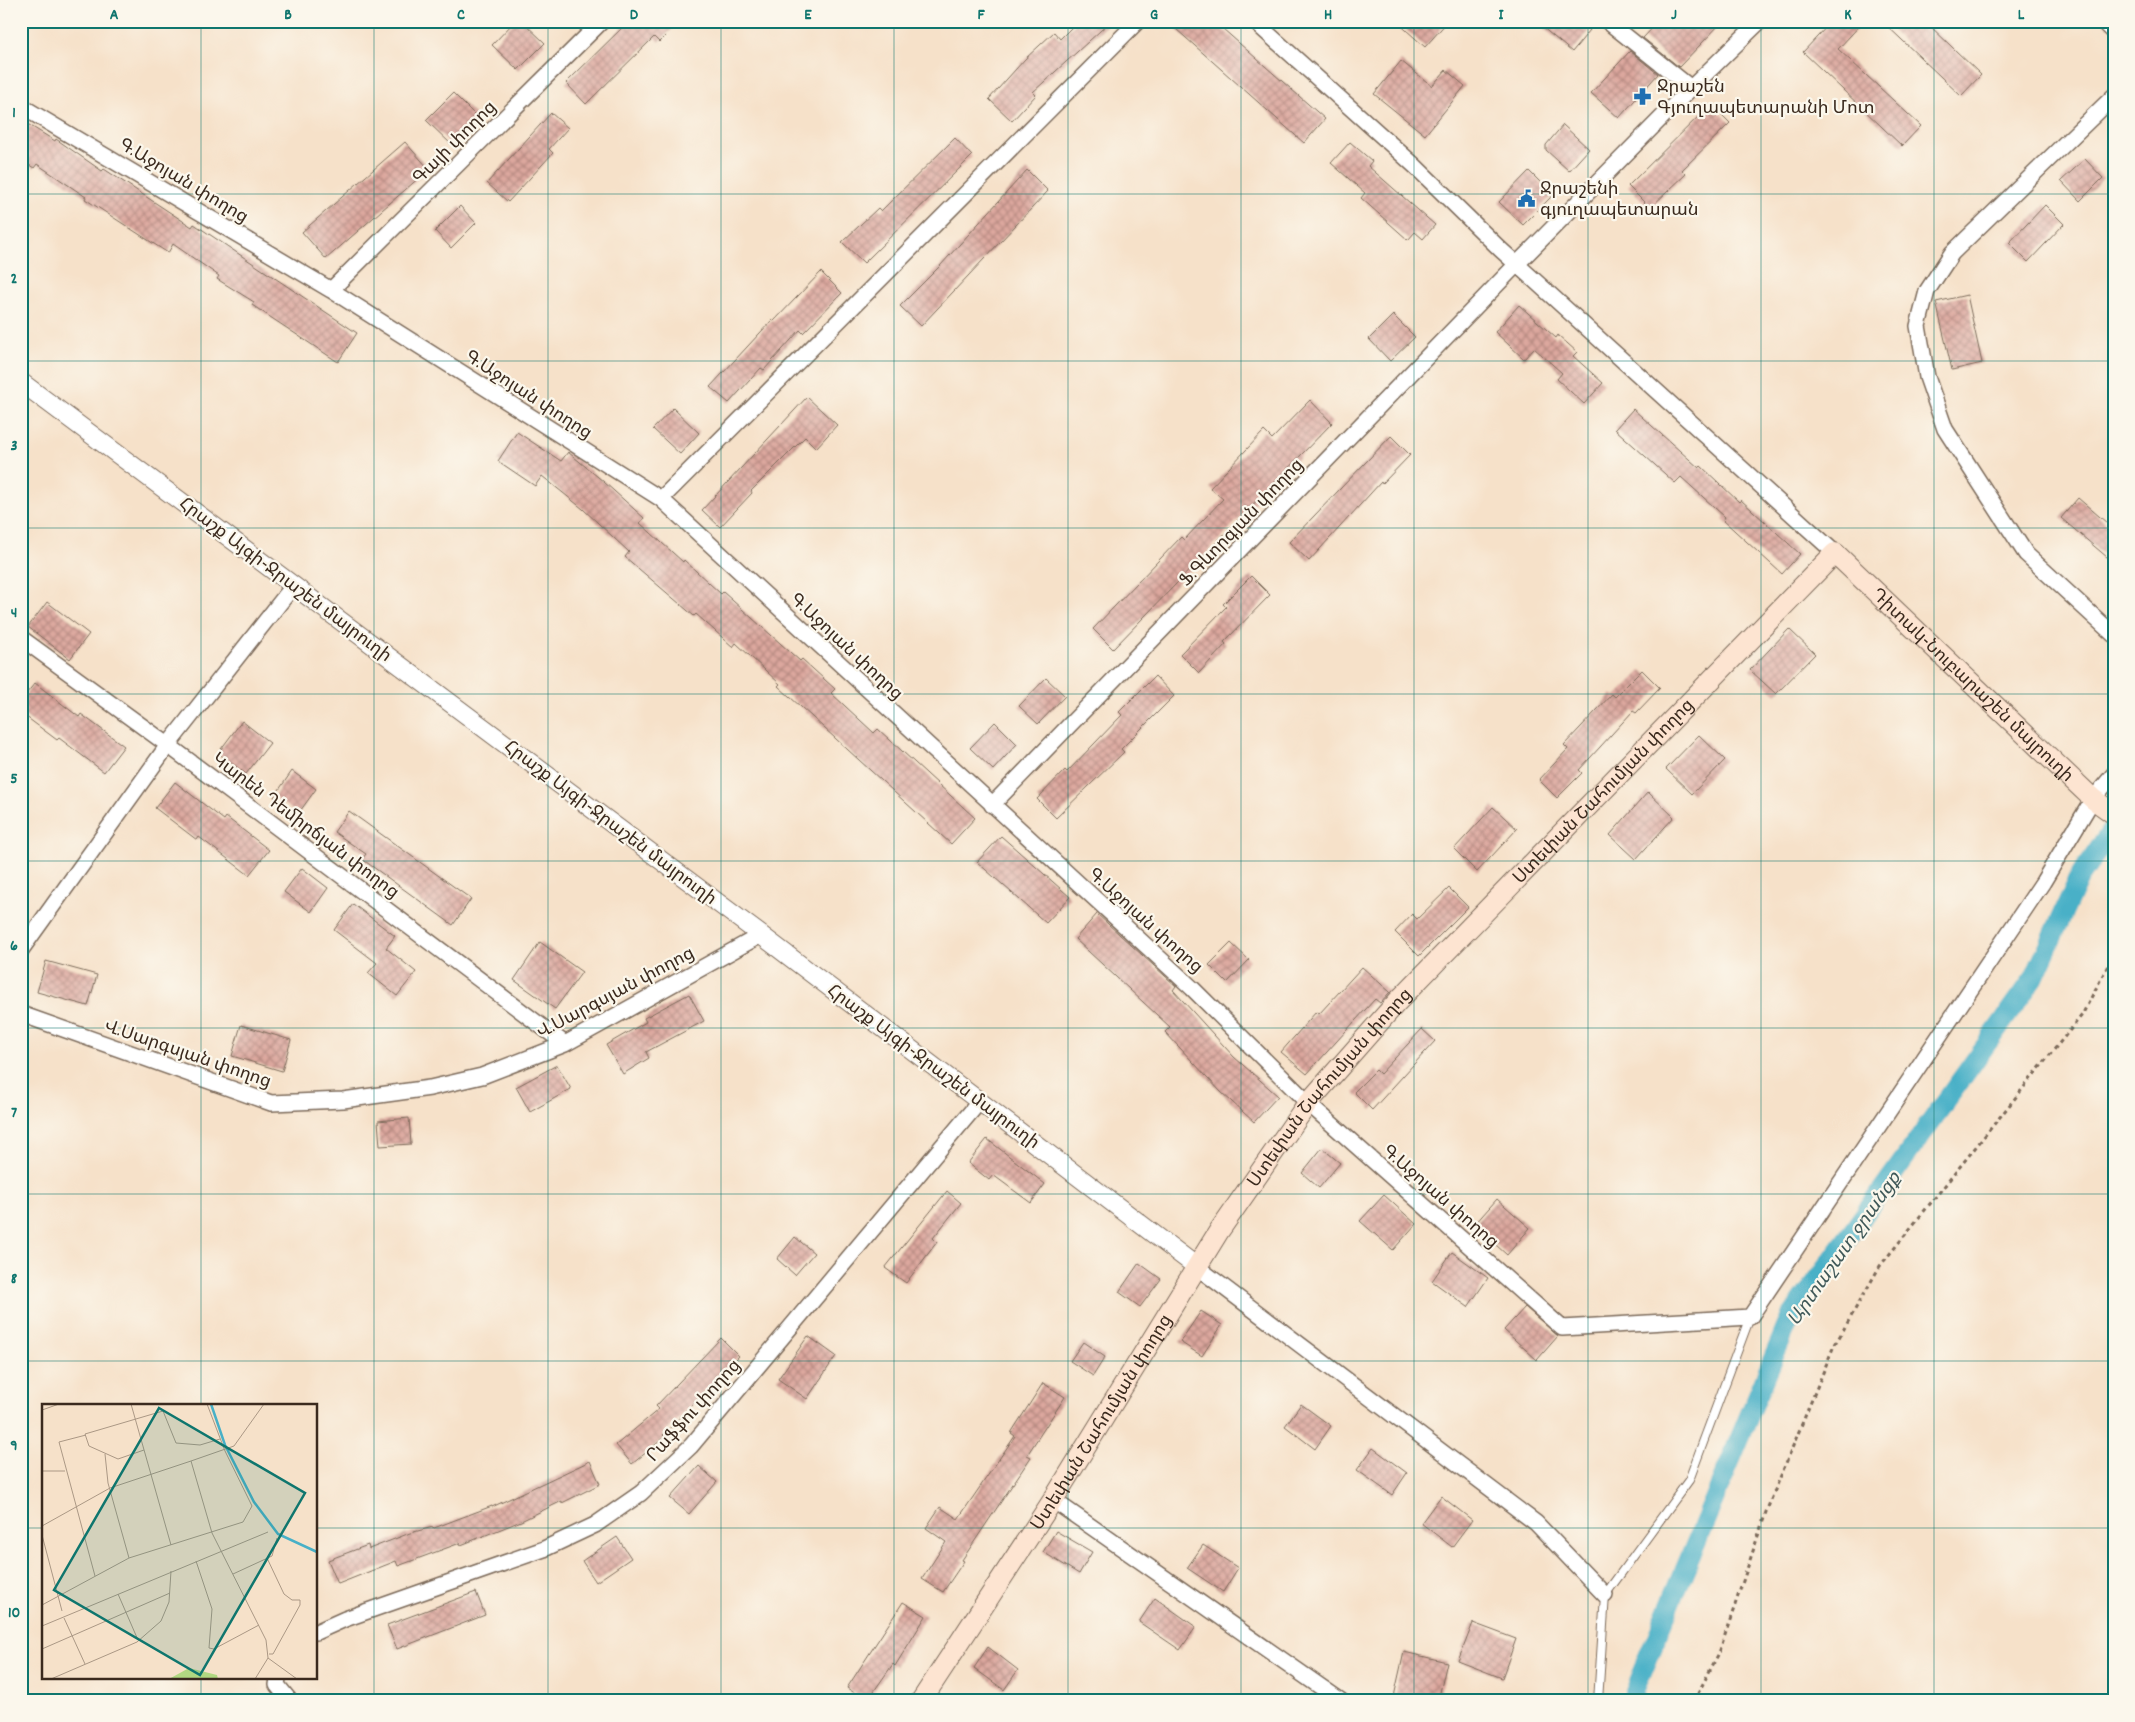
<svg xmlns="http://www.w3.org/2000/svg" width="2135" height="1722" viewBox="0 0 2135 1722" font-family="Dekko,'Noto Sans Armenian',sans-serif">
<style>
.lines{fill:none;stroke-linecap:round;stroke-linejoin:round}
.canal{stroke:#48b0c7;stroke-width:20}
.building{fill:url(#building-cross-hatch)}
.service-casing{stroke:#7c6a5a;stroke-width:10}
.minor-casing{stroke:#7c6a5a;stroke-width:18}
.tertiary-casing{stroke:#7c6a5a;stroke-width:20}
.secondary-casing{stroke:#7c6a5a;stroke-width:22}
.path{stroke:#7c6a5a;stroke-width:3;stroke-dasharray:4 4;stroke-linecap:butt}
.service{stroke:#fff;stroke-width:8}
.minor{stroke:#fff;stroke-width:15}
.tertiary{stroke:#fff;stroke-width:18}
.secondary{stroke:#fde4d1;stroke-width:20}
.grid{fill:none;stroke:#0f766e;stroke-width:1;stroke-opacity:0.55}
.labels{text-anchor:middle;stroke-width:4.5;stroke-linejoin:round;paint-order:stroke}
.poi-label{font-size:18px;fill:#3b2a1e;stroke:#fbf7ec;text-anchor:start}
.street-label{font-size:18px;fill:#3b2a1e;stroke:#fbf7ec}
.water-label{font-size:19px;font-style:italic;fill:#405959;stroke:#fbf7ec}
.inset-river{fill:none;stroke:#48b0c7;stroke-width:2.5}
.inset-road{fill:none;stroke:#ab9885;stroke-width:1}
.view{fill:#0f766e;fill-opacity:0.15;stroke:#0f766e;stroke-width:2.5}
.inset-edge{fill:none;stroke:#3b2a1e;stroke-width:2.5}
.neatline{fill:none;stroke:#0f766e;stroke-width:2}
.grid-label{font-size:16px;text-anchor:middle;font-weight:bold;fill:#0f766e}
</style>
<defs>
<pattern id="building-cross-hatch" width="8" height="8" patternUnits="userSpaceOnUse" patternTransform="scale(1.25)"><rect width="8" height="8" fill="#dca79e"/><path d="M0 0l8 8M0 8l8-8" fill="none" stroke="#b48880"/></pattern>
</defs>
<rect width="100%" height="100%" fill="#fbf7ec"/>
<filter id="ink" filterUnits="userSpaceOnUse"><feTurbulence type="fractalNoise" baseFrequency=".02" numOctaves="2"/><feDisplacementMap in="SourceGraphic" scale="10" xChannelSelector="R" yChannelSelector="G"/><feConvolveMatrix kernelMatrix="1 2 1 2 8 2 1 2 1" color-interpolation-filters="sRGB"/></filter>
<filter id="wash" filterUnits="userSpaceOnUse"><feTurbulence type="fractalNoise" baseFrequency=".0096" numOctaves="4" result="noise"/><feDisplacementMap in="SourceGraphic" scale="20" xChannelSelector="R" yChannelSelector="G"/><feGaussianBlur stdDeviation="1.12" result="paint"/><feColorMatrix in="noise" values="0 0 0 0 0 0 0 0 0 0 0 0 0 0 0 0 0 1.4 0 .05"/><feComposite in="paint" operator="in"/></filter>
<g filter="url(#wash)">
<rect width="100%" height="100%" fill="#f6e1c9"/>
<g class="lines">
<!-- canal -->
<path class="canal" d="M1635 1701 1634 1691 1790 1318 2034 978 2079 878 2114 827"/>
</g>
<g id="blocks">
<!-- building -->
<path class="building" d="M515 21H522L545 43 518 70 492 45Z
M629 21H680L659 42 654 37 586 104 566 83Z
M1078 21H1111L1033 92 1036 95 1012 121 989 99 1025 59 1054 32 1060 39Z
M1167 21H1214L1325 119 1304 143Z
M1396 21H1448L1425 47Z
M1535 21H1579L1590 30 1572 52Z
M1659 21H1723L1679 67 1643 38Z
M1832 21H1864L1838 49 1921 126 1902 146 1803 52Z
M1882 21H1925L1981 75 1961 96Z
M1630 51 1658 74 1619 118 1591 93Z
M1401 61 1432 86 1446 70 1465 86 1425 135 1374 94Z
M453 93 479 119 453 146 426 120Z
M1711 104 1730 123 1682 170 1686 174 1650 208 1628 186Z
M551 113 568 128 549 149 553 153 508 202 487 183Z
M21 120 55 141 56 139 102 171 104 169 192 227 194 224 357 333 338 362 252 305 254 302 217 279 219 276 173 244 168 253 85 199 86 197 37 164 34 168 21 160Z
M1563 125 1589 149 1569 171 1546 150V145Z
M955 138 972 156 864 263 842 242 878 208 881 211Z
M405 142 429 169 326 259 302 232Z
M1350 142 1372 161 1368 166 1435 225 1423 239 1415 232 1408 240 1361 198 1365 193 1331 163Z
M2085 159 2103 178 2080 201 2061 181Z
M1027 170 1048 191 921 326 900 306 940 266Z
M1529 171 1553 195 1523 225 1499 202Z
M2045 205 2064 224 2028 262 2009 243Z
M460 206 476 223 451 248 435 231Z
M821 272 842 293 803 333 800 330 764 370 761 368 729 403 710 387 772 320 774 321Z
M1967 295 1982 363 1952 370 1936 302Z
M1519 305 1556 338 1558 335 1577 352 1573 356 1603 383 1584 404 1557 379 1562 373 1534 348 1524 359 1495 332Z
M1393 315 1415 337 1390 361 1369 339Z
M807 397 837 425 816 448 805 437 751 491 752 493 720 527 702 510Z
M1310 400 1332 423 1113 649 1093 629 1181 537 1184 540 1223 499 1210 488 1264 431 1272 439Z
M673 408 699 433 680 454 653 429Z
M1633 409 1699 468 1701 466 1739 502 1741 500 1800 554 1782 574 1723 520 1725 517 1681 477 1675 483 1615 429Z
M517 432 561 461 568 452 604 482 644 518 640 523 683 562 684 560 721 594 723 592 800 661 802 659 835 689 831 693 874 733 878 729 975 818 951 844 778 686 780 684 736 643 733 647 696 614 694 616 625 557 629 552 583 509 542 476 535 486 498 461Z
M1391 436 1410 455 1382 484 1381 482 1309 561 1289 542Z
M2078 498 2114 529V563L2061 518Z
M1251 576 1270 595 1224 642 1226 644 1199 673 1180 654 1226 607 1223 604Z
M47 602 89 634 70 659 28 627Z
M1789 629 1815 654 1776 694 1750 670Z
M1642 670 1660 688 1636 713 1633 711 1579 770 1582 773 1557 798 1539 780 1568 749 1564 745 1612 694 1615 697Z
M1155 676 1174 696 1121 749 1124 752 1056 818 1037 799 1065 770 1067 772 1122 715 1119 712Z
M1046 678 1065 696 1038 724 1019 706Z
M35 683 79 717 81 714 124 746 104 772 59 738 57 740 21 713V700Z
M242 721 270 743 246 774 218 753Z
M995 722 1017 744 993 770 970 748Z
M1699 735 1725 760 1692 794 1666 769Z
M292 771 316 789 298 814 274 797Z
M175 782 224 820 226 817 269 850 249 875 199 837 197 840 155 808Z
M1648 792 1674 817 1636 859 1610 835Z
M1493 807 1517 829 1477 872 1454 849Z
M349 811 471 899 453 925 362 859 366 854 334 832Z
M1001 836 1070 897 1046 923 977 862Z
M302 868 328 888 311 912 284 892Z
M1449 888 1468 907 1419 956 1395 932 1412 914 1417 919Z
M353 904 395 936 386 948 416 972 397 996 368 973 377 963 334 930Z
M1097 914 1176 986 1173 990 1234 1057 1278 1096 1254 1122 1221 1092 1165 1032 1170 1027 1075 939Z
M540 942 582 972 555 1009 514 980Z
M1231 943 1249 960 1227 983 1209 965Z
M46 961 97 975 88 1006 37 992Z
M1362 967 1390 992 1380 1003 1375 999 1307 1074 1281 1052 1316 1012 1319 1014Z
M689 994 704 1021 646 1052 649 1058 623 1074 606 1045 646 1022 644 1018Z
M241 1025 291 1040 282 1071 232 1056Z
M1422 1029 1435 1041 1372 1110 1354 1092 1376 1070 1380 1074Z
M557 1065 571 1089 530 1112 516 1087Z
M409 1118 411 1144 380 1146 378 1121Z
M987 1139 1045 1184 1031 1203 993 1175 989 1180 968 1163Z
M1322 1148 1340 1163 1319 1188 1302 1173Z
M947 1191 961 1203 933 1238 937 1242 906 1283 885 1268Z
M1384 1195 1416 1224 1393 1250 1360 1221Z
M1497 1199 1530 1228 1507 1255 1474 1225Z
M795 1237 814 1253 795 1275 777 1259Z
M1452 1252 1488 1278 1468 1307 1432 1281Z
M1139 1263 1161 1279 1140 1307 1119 1292Z
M1525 1307 1558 1336 1537 1360 1504 1330Z
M1201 1311 1222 1325 1202 1356 1180 1342Z
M808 1336 836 1356 807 1399 778 1379Z
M721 1338 739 1356 663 1435 665 1437 632 1464 616 1445 659 1409 656 1406Z
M1083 1342 1105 1357 1093 1376 1070 1361Z
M1043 1383 1065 1397 1027 1455 1031 1457 962 1560 964 1561 943 1592 922 1579 946 1542 926 1528 940 1507 958 1519 1015 1436 1011 1433Z
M1301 1404 1331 1426 1315 1449 1285 1426Z
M1373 1448 1407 1473 1392 1495 1357 1470Z
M590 1461 600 1484 562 1503V1501L521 1521 461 1545 460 1543 398 1566 396 1561 338 1584 328 1560 368 1545 369 1549 410 1533 433 1527 434 1528 492 1506V1507Z
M699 1466 717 1482 689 1514 670 1498Z
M1441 1496 1472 1520 1452 1547 1421 1523Z
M1056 1531 1092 1552 1079 1574 1043 1552Z
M617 1537 631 1558 596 1582 582 1561Z
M1203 1545 1238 1568 1223 1592 1187 1568Z
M476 1592 485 1615 397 1649 387 1625Z
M1155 1598 1196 1627 1180 1650 1139 1622Z
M903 1602 926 1616 895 1666 893 1664 867 1701 847 1688Z
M1473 1623 1516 1639 1502 1678 1458 1661Z
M988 1647 1018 1670 1004 1690 974 1668Z
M1404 1652 1447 1662 1438 1701H1393Z"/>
</g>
</g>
<g filter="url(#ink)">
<use href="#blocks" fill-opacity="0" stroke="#7c6a5a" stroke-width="1"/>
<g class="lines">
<defs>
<path id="service" d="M1598 1701 1605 1595 1689 1480 1750 1317"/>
<path id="minor" d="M1254 21 1415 166 1500 249 1835 553
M1607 21 1691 88
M2102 21 2114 33
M2114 96 1952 253 1927 291 1918 326 1927 377 1945 429 2026 554 2114 635
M21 106 331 290 661 499 1192 988 1308 1103 1562 1328 1750 1317 2043 882 2093 799 2114 774
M331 290 602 21
M661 499 1138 21
M21 638 168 745 565 1044
M992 805 1517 264 1691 88 1760 21
M21 950 168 745 294 585
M21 1014 271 1103 343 1100 430 1088 482 1076 565 1044 761 935
M1197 1267 1536 1523 1605 1595
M1053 1500 1341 1701
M316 1632 345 1619 544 1549 595 1525 641 1493 691 1446 980 1101
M278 1678 277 1685 290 1701"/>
<path id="tertiary" d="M21 382 761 935 1197 1267"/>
<g id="secondary">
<path id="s1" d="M921 1701 1053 1500 1219 1231 1308 1103 1397 1002 1835 553 2093 799 2114 814"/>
</g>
</defs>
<!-- service casing -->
<use href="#service" class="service-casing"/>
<!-- minor casing -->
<use href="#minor" class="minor-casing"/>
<!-- tertiary casing -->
<use href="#tertiary" class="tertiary-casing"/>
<!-- secondary casing -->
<use href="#secondary" class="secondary-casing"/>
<!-- path -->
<path class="path" d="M1694 1701 1719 1653 1766 1512 1833 1348 1880 1266 2082 1015 2114 954"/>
<!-- service -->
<use href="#service" class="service"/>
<!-- minor -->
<use href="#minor" class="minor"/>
<!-- tertiary -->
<use href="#tertiary" class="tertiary"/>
<!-- secondary -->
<use href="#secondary" class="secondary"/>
</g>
</g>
<!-- grid -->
<path class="grid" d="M201 21V1406M374 21V1701M548 21V1701M721 21V1701M894 21V1701M1068 21V1701M1241 21V1701M1414 21V1701M1588 21V1701M1761 21V1701M1934 21V1701M21 194H2114M21 361H2114M21 528H2114M21 694H2114M21 861H2114M21 1028H2114M21 1194H2114M21 1361H2114M21 1528H44M316 1528H2114M201 1678V1701"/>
<!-- icons -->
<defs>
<symbol id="pharmacy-bare" viewBox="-9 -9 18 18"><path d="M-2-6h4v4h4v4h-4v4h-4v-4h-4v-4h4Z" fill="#1f6fb2" stroke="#fbf7ec" stroke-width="2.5" paint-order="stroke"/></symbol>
<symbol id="civic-bare" viewBox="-9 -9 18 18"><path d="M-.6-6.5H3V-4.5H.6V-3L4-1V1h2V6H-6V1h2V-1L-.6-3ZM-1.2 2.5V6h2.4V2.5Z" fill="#1f6fb2" stroke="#fbf7ec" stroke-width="2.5" paint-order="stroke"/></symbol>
</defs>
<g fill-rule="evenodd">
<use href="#pharmacy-bare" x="1630" y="84" width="25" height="25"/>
<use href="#civic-bare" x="1514" y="186" width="25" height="25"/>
</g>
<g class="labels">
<!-- poi labels -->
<g class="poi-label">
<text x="1657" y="92">Ջրաշեն<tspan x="1657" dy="21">Գյուղապետարանի Մոտ</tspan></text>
<text x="1540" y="194">Ջրաշենի<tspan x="1540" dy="21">գյուղապետարան</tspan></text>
</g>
<!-- street labels -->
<g class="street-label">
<text transform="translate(454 142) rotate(-45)" y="6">Գայի փողոց</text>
<text transform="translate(184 180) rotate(31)" y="6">Գ.Աջոյան փողոց</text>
<text transform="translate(529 394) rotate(33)" y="6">Գ.Աջոյան փողոց</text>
<text transform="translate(1241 522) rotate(-46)" y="6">Ֆ.Գևորգյան փողոց</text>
<text transform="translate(286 579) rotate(37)" y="6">Հրաշք Այգի-Ջրաշեն մայրուղի</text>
<text transform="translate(847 646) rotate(43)" y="6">Գ.Աջոյան փողոց</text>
<text dy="6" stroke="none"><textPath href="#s1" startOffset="1665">Դիտակ-Նուբարաշեն մայրուղի</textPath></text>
<text dy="6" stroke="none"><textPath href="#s1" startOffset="1142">Ստեփան Շահումյան փողոց</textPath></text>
<text transform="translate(611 822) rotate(37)" y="6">Հրաշք Այգի-Ջրաշեն մայրուղի</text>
<text transform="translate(306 825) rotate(37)" y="6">Կարեն Դեմիրճյան փողոց</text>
<text transform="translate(1146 920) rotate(42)" y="6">Գ.Աջոյան փողոց</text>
<text transform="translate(615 992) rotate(-28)" y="6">Վ.Սարգսյան փողոց</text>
<text transform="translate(188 1053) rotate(19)" y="6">Վ.Սարգսյան փողոց</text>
<text transform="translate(934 1066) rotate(37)" y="6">Հրաշք Այգի-Ջրաշեն մայրուղի</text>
<text dy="6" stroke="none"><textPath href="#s1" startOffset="738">Ստեփան Շահումյան փողոց</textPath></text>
<text transform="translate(1441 1196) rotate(41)" y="6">Գ.Աջոյան փողոց</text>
<text transform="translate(693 1410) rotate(-48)" y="6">Րաֆֆու փողոց</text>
<text dy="6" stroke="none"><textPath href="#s1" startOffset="332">Ստեփան Շահումյան փողոց</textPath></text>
</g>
<!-- water labels -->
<g class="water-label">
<text transform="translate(1843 1248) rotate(-55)" y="7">Արտաշատ ջրանցք</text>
</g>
</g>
<!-- overview -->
<g transform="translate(42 1404)">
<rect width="275" height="275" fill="#f6e1c9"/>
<path d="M147 264 175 271 176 275H127Z" fill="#b1d881"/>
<path class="inset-river" d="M169 0 183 41 212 98 236 130 275 148"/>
<path class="inset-road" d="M89 0 129 141M0 6 17 0M44 31 17 38 53 172M102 46 76 55 47 42 43 30 121 7 134 39 158 41 178 35M63 50 66 79 87 154M0 67H23M0 122 68 84 149 57M0 131 20 207M225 154 242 190 250 196H258V201L231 250H227M154 157 170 205 167 244 172 245 217 221M191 170 230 152 235 134M76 190 96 236M0 201 87 154 201 118 210 102 183 47 165 0M22 214 43 260M0 222 226 128M0 245 128 189M226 254 255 275M9 275 95 238 119 217 127 198 129 167M213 275 226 254 224 236 170 129 149 57 192 42 222 0"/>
<path class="view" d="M117 4 263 89 158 271 12 186Z"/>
<rect width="275" height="275" class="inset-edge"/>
</g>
<!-- margin -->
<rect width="2135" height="1722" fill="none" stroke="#fbf7ec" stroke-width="55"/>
<rect x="28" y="28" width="2080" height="1666" class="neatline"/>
<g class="grid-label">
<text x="114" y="19">A</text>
<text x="288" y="19">B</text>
<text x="461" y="19">C</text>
<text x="634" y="19">D</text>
<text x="808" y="19">E</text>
<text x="981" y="19">F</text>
<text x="1154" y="19">G</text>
<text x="1328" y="19">H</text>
<text x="1501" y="19">I</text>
<text x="1674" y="19">J</text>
<text x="1848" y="19">K</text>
<text x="2021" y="19">L</text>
<text x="14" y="117">1</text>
<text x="14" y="283">2</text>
<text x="14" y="450">3</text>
<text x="14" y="617">4</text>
<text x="14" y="783">5</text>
<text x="14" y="950">6</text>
<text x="14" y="1117">7</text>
<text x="14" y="1283">8</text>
<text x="14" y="1450">9</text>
<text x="14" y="1617">10</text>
</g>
</svg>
